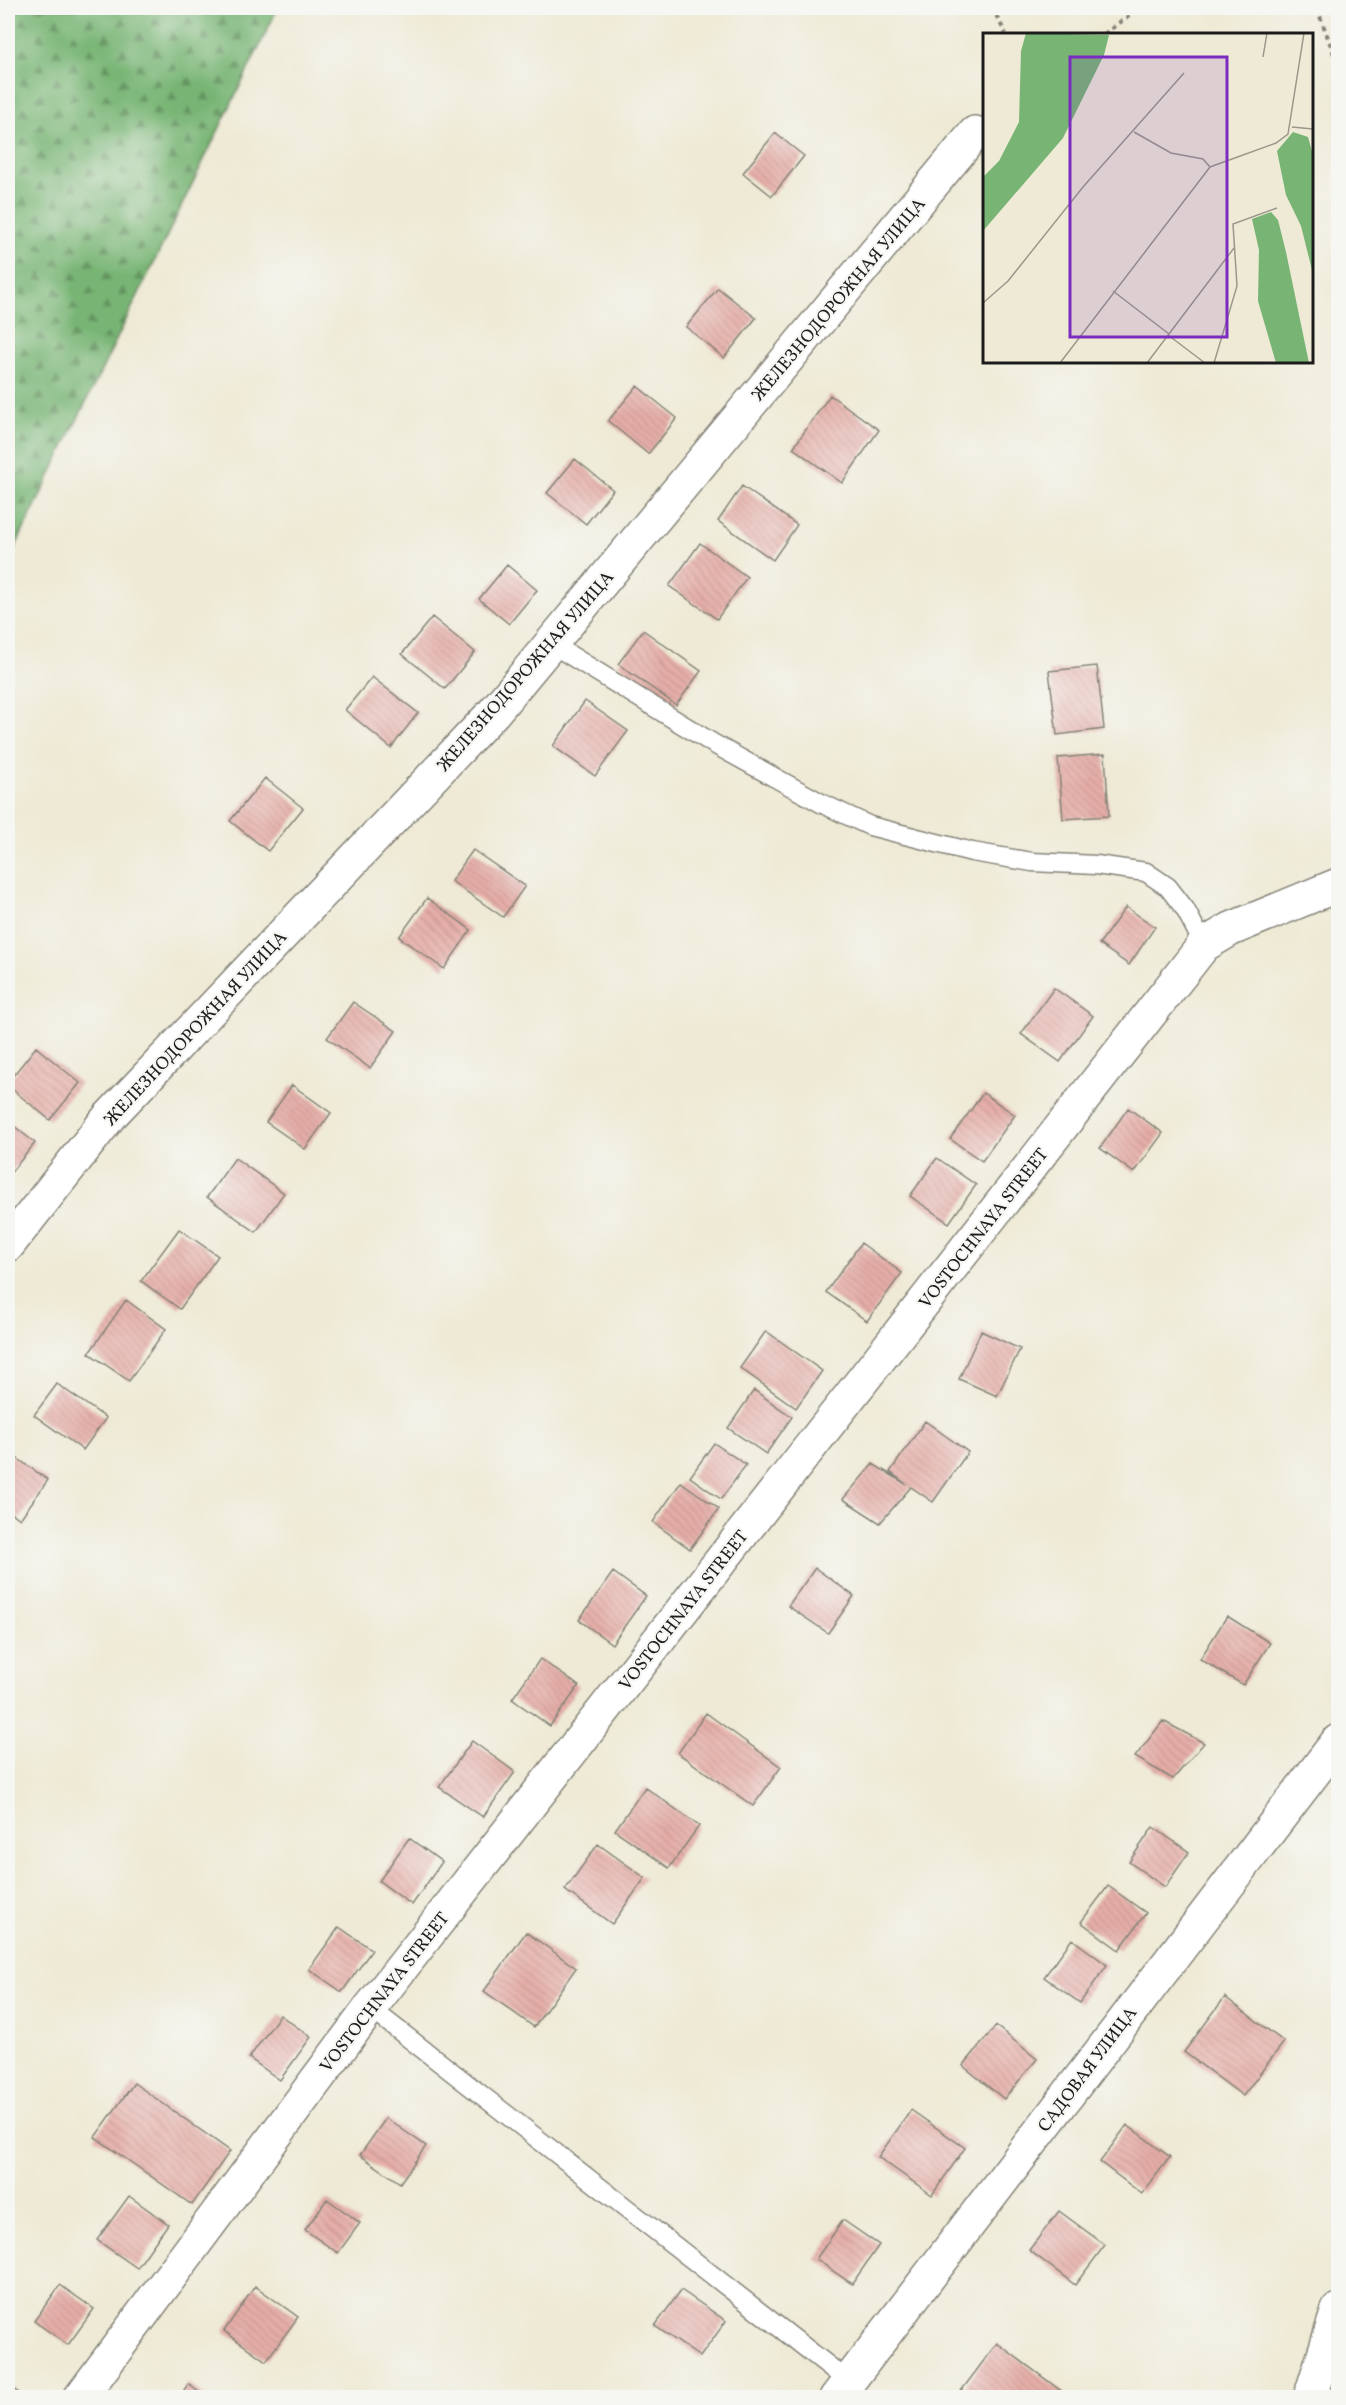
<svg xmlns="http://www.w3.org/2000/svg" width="1346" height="2405" viewBox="0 0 1346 2405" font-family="Vollkorn,serif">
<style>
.forest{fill:url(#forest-firs);stroke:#4a6848;stroke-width:1.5}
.building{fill:url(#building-back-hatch)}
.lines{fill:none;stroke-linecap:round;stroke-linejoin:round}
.service-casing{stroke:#858378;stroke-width:21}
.minor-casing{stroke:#858378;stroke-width:36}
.path{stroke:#858378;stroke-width:4;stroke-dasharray:4.5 4.5;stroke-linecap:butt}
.service{stroke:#fff;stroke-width:18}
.minor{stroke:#fff;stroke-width:33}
.labels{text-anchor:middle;stroke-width:4.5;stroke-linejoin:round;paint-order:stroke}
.street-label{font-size:18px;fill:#1c1c1c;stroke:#f6f6f2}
.inset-road{fill:none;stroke:#9a988b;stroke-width:1.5}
.view{fill:#7b2cbf;fill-opacity:0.15;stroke:#7b2cbf;stroke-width:3}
.inset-edge{fill:none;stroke:#1c1c1c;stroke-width:3}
</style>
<defs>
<pattern id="forest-firs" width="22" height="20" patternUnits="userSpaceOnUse" patternTransform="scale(1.5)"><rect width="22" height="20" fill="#78b574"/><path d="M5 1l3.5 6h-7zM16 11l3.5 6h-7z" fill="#62925e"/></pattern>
<pattern id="building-back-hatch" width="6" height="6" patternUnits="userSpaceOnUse" patternTransform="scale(1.5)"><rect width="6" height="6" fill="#e6aea8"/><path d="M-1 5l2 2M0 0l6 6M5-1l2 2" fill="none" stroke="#c59590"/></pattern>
</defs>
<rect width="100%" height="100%" fill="#f6f6f2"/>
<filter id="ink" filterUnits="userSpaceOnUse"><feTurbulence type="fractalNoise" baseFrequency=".0167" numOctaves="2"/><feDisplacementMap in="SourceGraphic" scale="12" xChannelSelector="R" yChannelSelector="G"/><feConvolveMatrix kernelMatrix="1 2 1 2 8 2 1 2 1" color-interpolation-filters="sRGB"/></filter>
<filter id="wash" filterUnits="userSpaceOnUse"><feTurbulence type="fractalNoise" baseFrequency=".008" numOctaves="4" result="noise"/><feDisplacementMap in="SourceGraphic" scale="24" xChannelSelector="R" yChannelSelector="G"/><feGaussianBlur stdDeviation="1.35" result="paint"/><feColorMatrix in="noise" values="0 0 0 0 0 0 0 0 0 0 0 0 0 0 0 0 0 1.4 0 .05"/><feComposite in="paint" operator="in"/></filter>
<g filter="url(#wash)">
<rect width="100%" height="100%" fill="#eeead5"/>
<!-- forest -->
<path class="forest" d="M8 8H278L8 562Z"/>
<g id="blocks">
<!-- building -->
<path class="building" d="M775 133 804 156 772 196 743 173Z
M718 288 756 318 724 358 686 327Z
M637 386 677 418 648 454 608 421Z
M830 395 879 430 842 483 793 448Z
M575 459 613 490 586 524 547 493Z
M742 486 797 525 773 560 718 521Z
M700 543 747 577 717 619 669 586Z
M507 565 537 590 509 624 479 599Z
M432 617 475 652 445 689 402 654Z
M643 630 701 671 676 705 618 664Z
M1097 666 1104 729 1057 735 1049 671Z
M372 677 418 713 391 748 345 710Z
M585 701 628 731 595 776 553 746Z
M1105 754 1109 816 1063 819 1058 758Z
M265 778 303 808 268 851 230 821Z
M473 850 525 886 503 917 451 881Z
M427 898 471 930 444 969 399 937Z
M1126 907 1155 927 1129 965 1099 944Z
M1054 988 1093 1016 1060 1062 1021 1034Z
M353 1002 396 1031 370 1068 327 1038Z
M36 1047 80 1083 50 1120 8 1086V1082Z
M292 1085 331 1113 305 1149 266 1122Z
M983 1093 1015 1115 982 1161 950 1139Z
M1128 1108 1163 1133 1134 1173 1100 1148Z
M8 1121 35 1143 8 1176Z
M235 1158 284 1193 256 1232 207 1197Z
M937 1158 976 1185 949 1223 910 1196Z
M179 1229 218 1256 180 1309 141 1281Z
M861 1243 902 1273 867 1321 826 1292Z
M126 1300 166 1329 129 1381 89 1353Z
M766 1331 822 1371 796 1408 740 1368Z
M981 1331 1020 1349 997 1396 959 1379Z
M57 1384 106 1418 83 1450 34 1415Z
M754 1390 792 1417 766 1454 728 1428Z
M925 1421 968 1452 933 1502 911 1487 880 1523 843 1499 873 1464 906 1484 890 1472Z
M714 1443 746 1465 721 1499 690 1477Z
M8 1452 48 1480 20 1519 8 1510Z
M681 1482 719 1509 690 1549 653 1522Z
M815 1568 854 1596 828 1633 788 1606Z
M613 1572 646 1596 612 1644 579 1620Z
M1227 1616 1270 1643 1243 1685 1200 1659Z
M540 1659 579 1686 550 1726 512 1699Z
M706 1713 781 1767 753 1806 678 1753Z
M1163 1721 1204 1743 1173 1779 1135 1757Z
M472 1741 515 1772 483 1817 439 1787Z
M645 1787 699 1826 669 1868 615 1830Z
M1153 1827 1189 1852 1165 1887 1129 1862Z
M409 1838 442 1862 412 1905 379 1881Z
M598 1844 645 1878 612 1924 565 1890Z
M1108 1886 1146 1913 1119 1950 1081 1922Z
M339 1927 372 1950 342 1992 309 1969Z
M526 1932 576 1968 534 2027 484 1991Z
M1072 1939 1107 1965 1080 2003 1044 1977Z
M1225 1997 1284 2042 1243 2096 1184 2052Z
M280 2015 311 2037 280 2080 249 2058Z
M996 2026 1037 2059 1004 2099 963 2066Z
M134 2083 230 2151 192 2205 95 2137Z
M911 2110 965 2148 932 2195 878 2157Z
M386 2118 426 2146 400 2183 360 2155Z
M1127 2125 1170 2157 1142 2194 1100 2162Z
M129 2196 168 2224 137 2268 97 2240Z
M327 2199 360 2223 338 2253 305 2230Z
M1059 2211 1105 2245 1075 2285 1029 2250Z
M843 2220 879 2245 852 2284 816 2259Z
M60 2285 94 2309 68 2345 34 2321Z
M255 2286 298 2317 266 2361 224 2331Z
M681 2290 726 2321 700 2357 655 2326Z
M997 2343 1064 2393 1061 2398H971L961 2391Z
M188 2384 207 2398H179Z
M8 2385 25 2398H8Z"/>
</g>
</g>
<g filter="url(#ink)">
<use href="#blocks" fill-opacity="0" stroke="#858378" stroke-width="1.5"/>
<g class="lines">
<defs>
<path id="service" d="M552 644 714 744 821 803 870 826 972 852 1032 862 1096 865 1146 872 1168 887 1185 909 1204 945
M370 2008 848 2381"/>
<path id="minor" d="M8 1245 109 1117 494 712 975 133
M80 2398 370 2008 1204 945 1231 929 1338 885
M836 2398 1338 1741
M1310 2398 1338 2310"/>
</defs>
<!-- service casing -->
<use href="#service" class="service-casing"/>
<!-- minor casing -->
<use href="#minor" class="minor-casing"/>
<!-- path -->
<path class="path" d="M992 8 1006 34
M1317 8 1338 65
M1104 34 1140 8"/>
<!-- service -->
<use href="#service" class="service"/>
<!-- minor -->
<use href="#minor" class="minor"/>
</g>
</g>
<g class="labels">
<!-- street labels -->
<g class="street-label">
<text transform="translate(838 299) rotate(-50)" y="6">ЖЕЛЕЗНОДОРОЖНАЯ УЛИЦА</text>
<text transform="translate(525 671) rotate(-49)" y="6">ЖЕЛЕЗНОДОРОЖНАЯ УЛИЦА</text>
<text transform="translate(195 1028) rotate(-47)" y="6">ЖЕЛЕЗНОДОРОЖНАЯ УЛИЦА</text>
<text transform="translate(983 1228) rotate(-52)" y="6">VOSTOCHNAYA STREET</text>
<text transform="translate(683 1610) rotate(-52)" y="6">VOSTOCHNAYA STREET</text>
<text transform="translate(384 1992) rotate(-52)" y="6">VOSTOCHNAYA STREET</text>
<text transform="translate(1087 2069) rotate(-53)" y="6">САДОВАЯ УЛИЦА</text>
</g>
</g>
<!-- overview -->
<g transform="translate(983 33)">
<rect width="330" height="330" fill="#eeead5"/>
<path d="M43 0 126 2 121 22 80 105 0 198V144L16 128 36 89 38 18ZM310 99 325 104 330 122V241L318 193 303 162 294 118ZM288 179 295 187 303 219 326 330H293L275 268 276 217 269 186Z" fill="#78b574"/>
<path class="inset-road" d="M280 24 284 0M309 94 330 96M151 99 188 120 220 126 227 134M130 258 186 301M0 270 25 248 100 154 201 40M185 302 222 330M77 330 227 134 293 110 305 101 321 0M164 330 251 215M231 330 254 253 250 191 294 175"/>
<path class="view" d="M87 24H244V304H87Z"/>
<rect width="330" height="330" class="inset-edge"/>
</g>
<!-- margin -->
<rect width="1346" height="2405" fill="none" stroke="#f6f6f2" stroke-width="30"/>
</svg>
